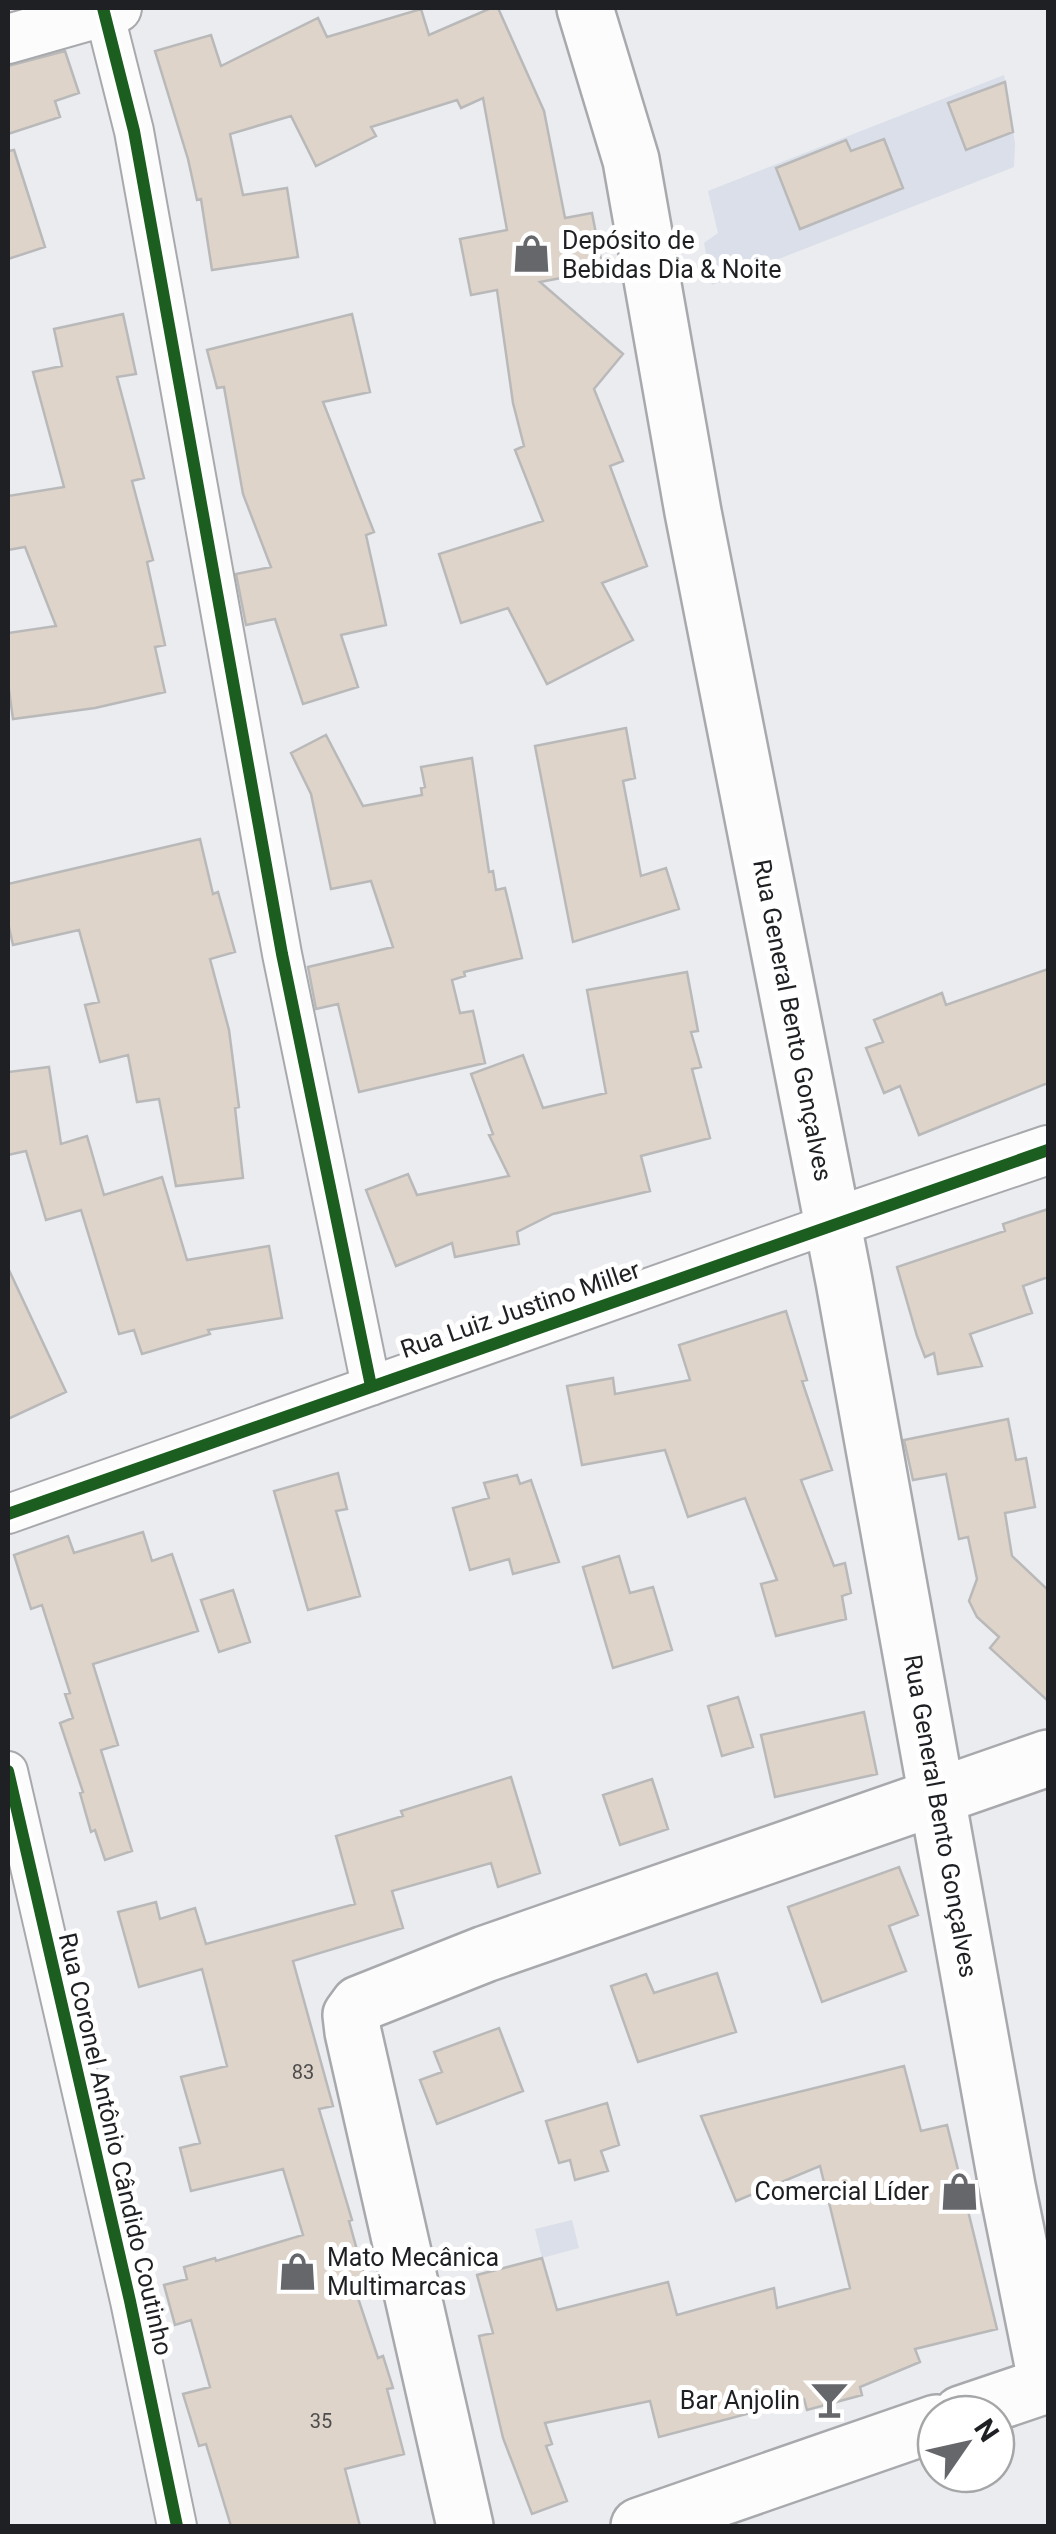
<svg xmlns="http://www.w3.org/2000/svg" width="1056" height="2534" viewBox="0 0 1056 2534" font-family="Roboto,sans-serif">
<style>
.built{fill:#dadfe9}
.building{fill:#ded4ca;stroke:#bab9ba;stroke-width:2.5}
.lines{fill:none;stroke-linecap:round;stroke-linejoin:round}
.minor-casing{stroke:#a8a9ac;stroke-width:42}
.tertiary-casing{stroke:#a8a9ac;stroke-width:52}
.secondary-casing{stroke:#a8a9ac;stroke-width:60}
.minor{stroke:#fcfcfd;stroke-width:38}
.tertiary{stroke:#fcfcfd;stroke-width:48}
.secondary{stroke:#fcfcfd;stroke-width:55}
.cycleway-casing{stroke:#fff;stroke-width:19}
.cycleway{stroke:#1b5e20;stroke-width:12}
.labels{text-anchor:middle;stroke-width:10;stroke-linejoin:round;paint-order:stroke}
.number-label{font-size:20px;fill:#4e4d4d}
.poi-label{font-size:25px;fill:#1e2023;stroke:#fff;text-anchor:start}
.street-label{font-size:25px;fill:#1e2023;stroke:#fff}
</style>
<rect width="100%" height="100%" fill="#eaecf0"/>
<!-- built -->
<path class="built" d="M1004 75 1015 143 1014 167 712 285 704 243 718 233 708 191Z
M572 2220 579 2248 542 2258 535 2229Z"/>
<!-- building -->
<path class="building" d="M491 8H498L544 111 565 218 592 213 603 270 540 282 623 354 594 389 623 461 610 466 647 566 602 583 633 640 547 684 508 608 461 623 439 554 543 521 515 450 524 446 513 403 497 290 471 295 460 239 507 230 483 98 461 108 457 100 371 127 376 136 316 166 291 116 230 134 243 195 287 188 298 257 212 270 201 199 197 200 188 159 155 51 211 35 221 66 318 18 327 37 421 9 429 35Z
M65 51 79 93 55 101 60 117 8 134V66Z
M1005 82 1013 132 966 150 948 103Z
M884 139 903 188 800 229 776 168 846 140 851 151Z
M14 150 45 247 8 259V151Z
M123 314 136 374 117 377 144 478 132 481 153 560 147 562 165 645 155 647 165 692 95 708 13 719 8 683V633L56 626 25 547 8 550V496L64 487 33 372 62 366 54 329Z
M352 314 370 392 323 402 374 532 366 535 386 625 341 635 358 687 303 704 275 619 246 625 236 574 271 567 243 494 224 387 217 388 207 350Z
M626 728 635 778 623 781 641 876 666 868 679 909 573 942 535 746Z
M326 735 363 806 422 795 421 788 425 787 421 767 472 758 489 872 493 871 496 890 505 888 522 958 464 972 465 976 452 980 460 1013 473 1011 485 1063 359 1092 338 1004 316 1009 308 967 393 947 371 881 331 889 311 794 291 753Z
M200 839 213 894 218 892 235 952 210 959 229 1030 239 1107 235 1108 243 1178 176 1186 159 1099 137 1102 128 1055 100 1062 85 1005 99 1002 79 930 13 945 8 923V884Z
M1048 969V1083L919 1135 900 1086 884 1093 866 1048 883 1042 874 1020 942 993 946 1005Z
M687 972 698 1031 691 1032 701 1067 692 1069 710 1138 641 1156 650 1191 553 1214 517 1232 519 1244 455 1257 452 1243 396 1266 366 1190 408 1174 417 1195 509 1176 489 1135 493 1134 471 1074 523 1055 543 1108 606 1093 587 990Z
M49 1067 61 1144 87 1136 104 1195 162 1177 187 1260 269 1246 282 1318 208 1330 210 1334 142 1354 134 1330 119 1334 81 1210 46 1220 26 1151 8 1155V1072Z
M1048 1209V1277L1023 1286 1032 1313 970 1334 982 1366 938 1374 934 1353 925 1357 917 1336 897 1267 1005 1231 1003 1224Z
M8 1268 66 1392 8 1419Z
M786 1311 807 1380 802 1381 832 1470 801 1480 834 1566 845 1563 851 1593 842 1596 846 1619 776 1636 761 1584 777 1580 745 1498 688 1517 665 1450 582 1465 567 1386 613 1378 615 1394 690 1380 679 1345Z
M1008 1419 1016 1460 1026 1458 1035 1507 1005 1513 1012 1556 1048 1590V1701L990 1648 999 1637 977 1617 969 1601 977 1579 968 1537 959 1539 946 1474 913 1480 904 1440Z
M338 1473 347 1509 336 1511 360 1596 308 1610 274 1491Z
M517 1475 520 1484 531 1480 559 1562 513 1574 509 1559 470 1570 453 1508 489 1498 484 1483Z
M143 1532 152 1561 172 1554 198 1631 93 1664 118 1745 101 1750 132 1851 105 1860 95 1830 91 1832 80 1793 83 1792 60 1723 73 1718 65 1694 70 1693 42 1605 31 1609 14 1555 68 1536 74 1553Z
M619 1556 630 1593 653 1587 672 1650 613 1668 583 1567Z
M233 1590 250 1642 219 1652 201 1600Z
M738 1697 753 1747 722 1756 708 1706Z
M864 1712 877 1774 775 1797 761 1735Z
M511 1777 540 1873 498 1887 491 1863 392 1891 403 1928 293 1961 333 2106 319 2109 352 2220 349 2221 365 2279 353 2283 378 2358 383 2356 393 2388 387 2389 404 2454 345 2469 360 2526H231L206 2444 199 2446 183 2394 210 2387 191 2320 175 2325 164 2285 187 2279 184 2267 215 2258 216 2261 303 2235 283 2169 191 2191 180 2148 200 2143 181 2077 227 2066 202 1969 139 1987 118 1912 156 1902 160 1919 195 1908 206 1944 355 1904 336 1836 403 1816 401 1811Z
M652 1779 668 1829 620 1845 603 1795Z
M899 1867 918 1915 889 1926 906 1971 822 2002 788 1907Z
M717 1973 736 2032 638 2062 611 1986 646 1974 654 1993Z
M499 2028 523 2091 437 2124 420 2080 442 2072 434 2052Z
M904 2066 921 2131 947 2125 997 2329 915 2349 920 2362 860 2387 862 2395 807 2410 804 2399 659 2437 650 2401 545 2423 552 2444 546 2446 567 2501 532 2514 503 2438 479 2336 493 2333 477 2275 542 2258 557 2310 668 2282 677 2315 774 2288 777 2308 850 2288 820 2166 736 2201 701 2116Z
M607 2103 619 2145 601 2151 608 2171 575 2180 570 2160 559 2163 546 2121Z"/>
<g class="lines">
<defs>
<path id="minor" d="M103 8 134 131 282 954 371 1386
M8 1514 832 1223
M8 1771 130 2301 177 2526"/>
<path id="tertiary" d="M8 39 117 8
M832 1223 1048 1150"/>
<path id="secondary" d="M585 8 631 160 693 512 844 1281 1007 2186 1047 2385 961 2414
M465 2526 353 2032 351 2015 359 2004 485 1954 1048 1758
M639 2526 936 2423"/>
</defs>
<!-- minor casing -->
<use href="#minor" class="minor-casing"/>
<!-- tertiary casing -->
<use href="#tertiary" class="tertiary-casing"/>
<!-- secondary casing -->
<use href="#secondary" class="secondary-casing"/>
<!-- minor -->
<use href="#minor" class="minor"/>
<!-- tertiary -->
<use href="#tertiary" class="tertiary"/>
<!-- secondary -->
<use href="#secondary" class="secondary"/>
<defs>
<path id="cycleway" d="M103 8 134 131 282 954 371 1386
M8 1514 1048 1150
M8 1771 130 2301 177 2526"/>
</defs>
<!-- cycleway casing -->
<use href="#cycleway" class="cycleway-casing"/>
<!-- cycleway -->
<use href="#cycleway" class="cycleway"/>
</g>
<!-- icons -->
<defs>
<symbol id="shop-bare" viewBox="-9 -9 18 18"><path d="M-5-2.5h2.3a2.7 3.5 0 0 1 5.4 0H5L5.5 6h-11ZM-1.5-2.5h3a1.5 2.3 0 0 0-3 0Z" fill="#65676b" stroke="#fff" stroke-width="2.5" paint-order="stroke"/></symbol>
<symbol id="bar-bare" viewBox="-9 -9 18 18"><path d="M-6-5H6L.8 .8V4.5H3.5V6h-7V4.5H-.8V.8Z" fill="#65676b" stroke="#fff" stroke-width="2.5" paint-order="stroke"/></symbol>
</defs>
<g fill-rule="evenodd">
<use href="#shop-bare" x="504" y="226" width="55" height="55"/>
<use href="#shop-bare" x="932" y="2164" width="55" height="55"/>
<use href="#shop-bare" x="270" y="2244" width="55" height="55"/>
<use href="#bar-bare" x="802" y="2372" width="55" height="55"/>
</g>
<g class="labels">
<!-- number labels -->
<g class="number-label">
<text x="303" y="2079">83</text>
<text x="321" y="2428">35</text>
</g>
<!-- poi labels -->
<g class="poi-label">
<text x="562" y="249">Depósito de<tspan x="562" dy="29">Bebidas Dia &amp; Noite</tspan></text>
<text x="929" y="2200" text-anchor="end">Comercial Líder</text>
<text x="327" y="2266">Mato Mecânica<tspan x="327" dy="29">Multimarcas</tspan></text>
<text x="800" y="2409" text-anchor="end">Bar Anjolin</text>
</g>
<!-- street labels -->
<g class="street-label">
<text transform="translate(793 1020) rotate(79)" y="9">Rua General Bento Gonçalves</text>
<text transform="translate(520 1309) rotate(-19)" y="9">Rua Luiz Justino Miller</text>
<text transform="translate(941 1816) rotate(80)" y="9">Rua General Bento Gonçalves</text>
<text transform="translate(116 2144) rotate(77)" y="9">Rua Coronel Antônio Cândido Coutinho</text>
</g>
</g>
<!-- border -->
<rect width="1056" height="2534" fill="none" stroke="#1e2023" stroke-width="20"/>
<!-- north arrow -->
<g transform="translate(966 2444) rotate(56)"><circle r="48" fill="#ffffff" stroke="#a5a6a7" stroke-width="2.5"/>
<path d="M0-8L18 38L0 25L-18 38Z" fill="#65676b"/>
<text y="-15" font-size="28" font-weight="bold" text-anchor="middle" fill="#1e2023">N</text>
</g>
</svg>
